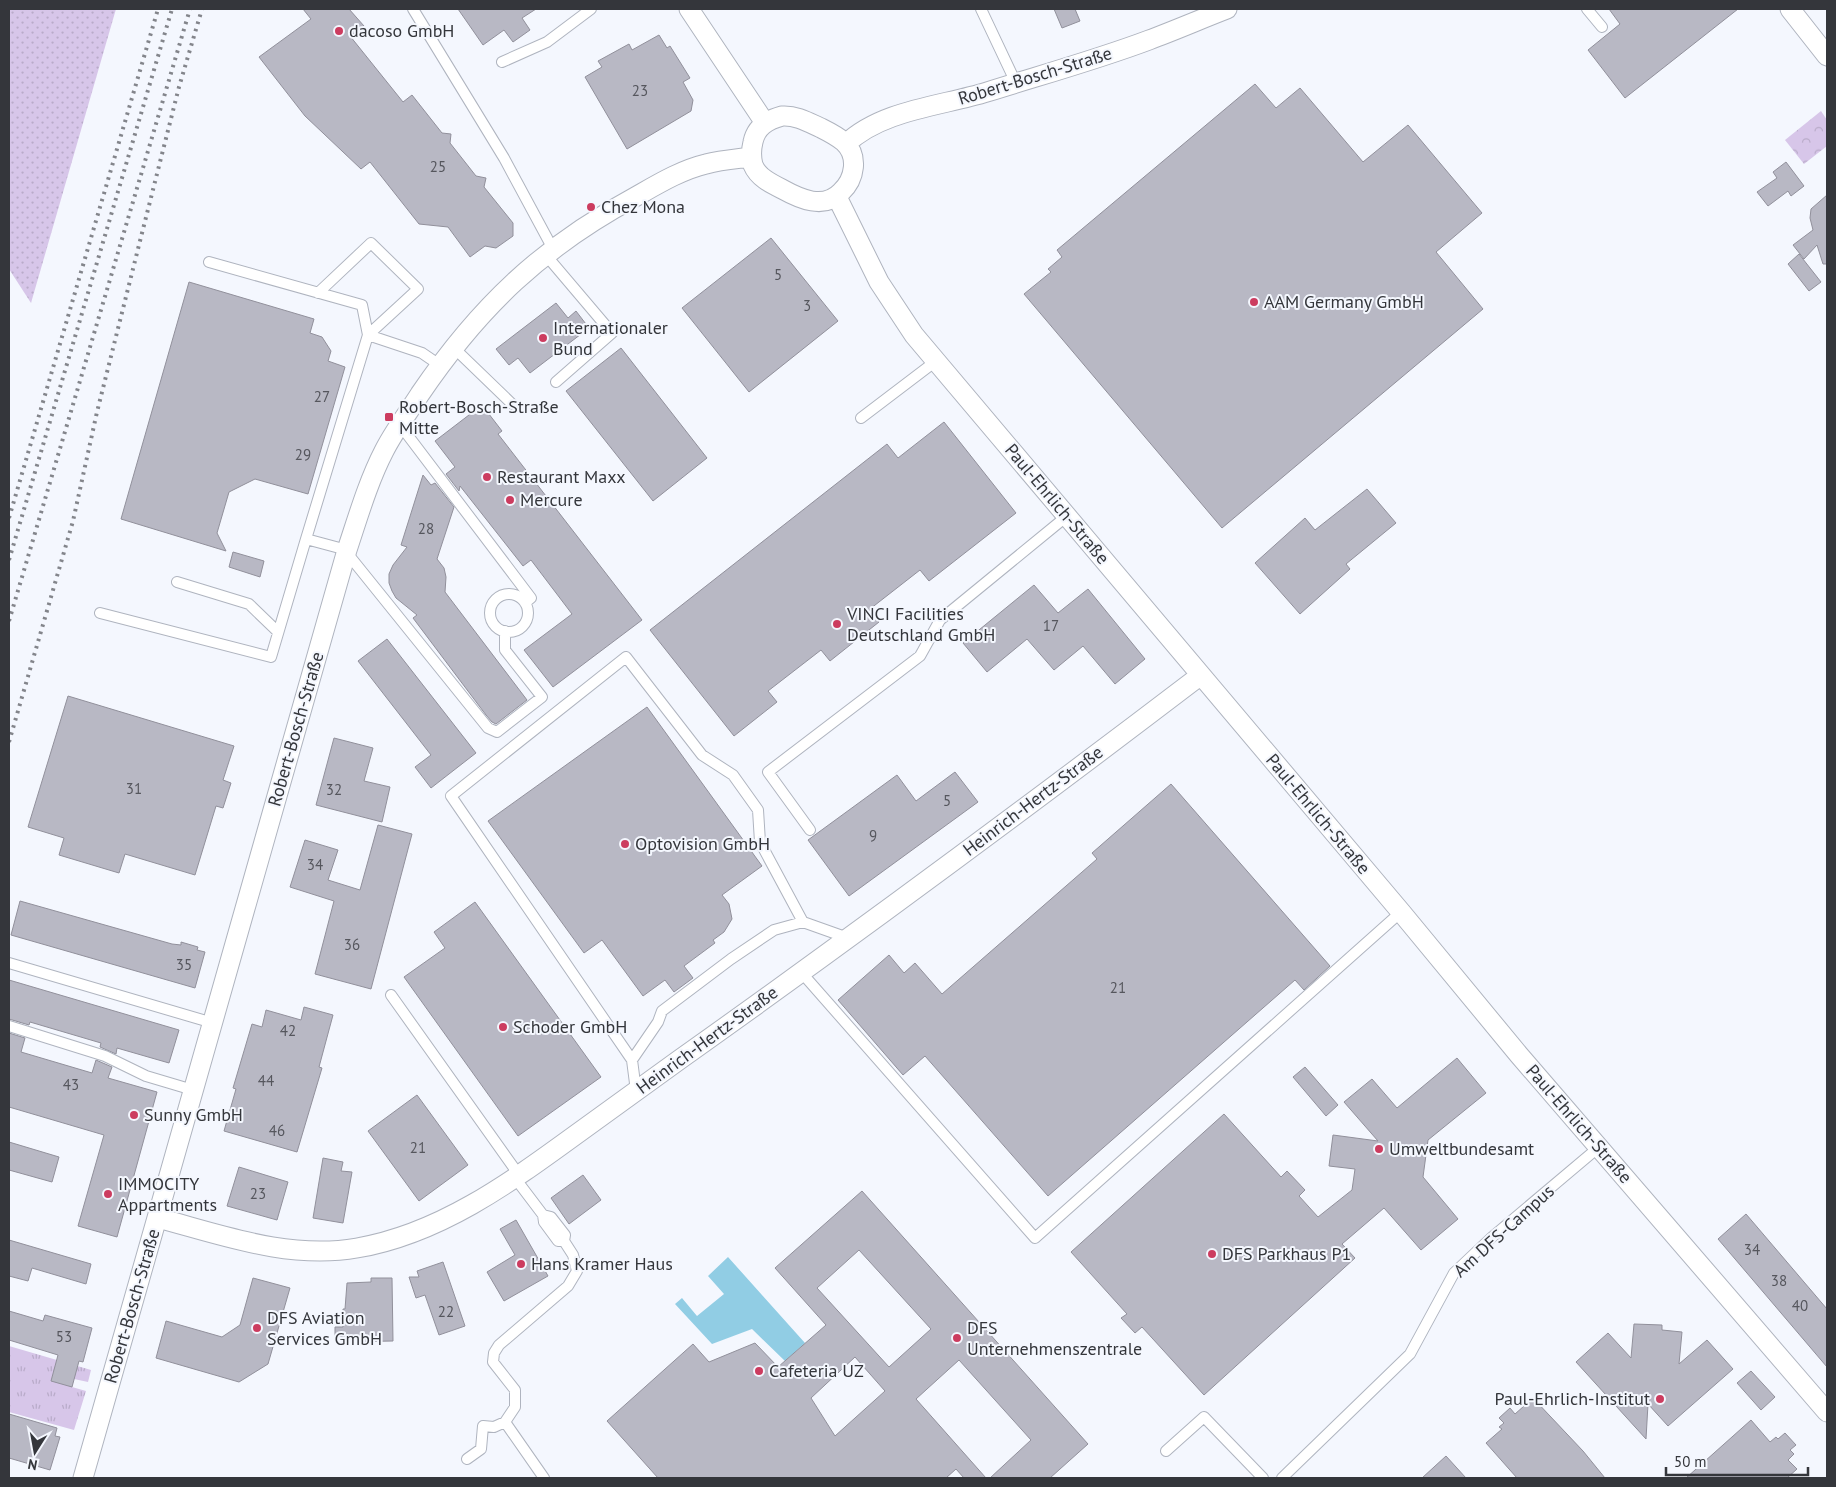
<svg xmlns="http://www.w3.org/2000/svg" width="1836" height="1487" viewBox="0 0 1836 1487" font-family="'PT Sans',sans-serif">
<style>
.grass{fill:url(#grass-tufts)}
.forest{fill:url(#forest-crowns)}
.garden{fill:url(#garden-dots)}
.water{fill:#91cde4}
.building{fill:#b8b8c4;stroke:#91909b;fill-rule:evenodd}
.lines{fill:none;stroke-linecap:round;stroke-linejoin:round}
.service-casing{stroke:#afb4bf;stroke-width:12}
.minor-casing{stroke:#afb4bf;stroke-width:21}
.service{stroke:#fff;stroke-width:10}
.minor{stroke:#fff;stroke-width:19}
.rail{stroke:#83858b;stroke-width:4;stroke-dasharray:2.5 5;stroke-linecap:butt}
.poi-dot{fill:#cc3c5f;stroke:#f4f7fe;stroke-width:2}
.labels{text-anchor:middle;stroke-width:4;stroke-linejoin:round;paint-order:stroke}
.number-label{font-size:15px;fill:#55565d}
.poi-label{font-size:18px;fill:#34363b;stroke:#f4f7fe;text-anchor:start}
.street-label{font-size:18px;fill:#34363b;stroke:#f4f7fe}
</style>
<defs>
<pattern id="grass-tufts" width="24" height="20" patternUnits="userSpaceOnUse" patternTransform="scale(1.25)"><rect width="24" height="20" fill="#d7c6e9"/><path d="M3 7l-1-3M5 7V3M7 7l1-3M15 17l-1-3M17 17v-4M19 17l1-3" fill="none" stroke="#b9abc9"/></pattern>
<pattern id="forest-crowns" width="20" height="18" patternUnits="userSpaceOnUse" patternTransform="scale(1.25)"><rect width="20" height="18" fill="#d7c6e9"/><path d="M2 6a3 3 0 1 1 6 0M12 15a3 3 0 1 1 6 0" fill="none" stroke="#b9abc9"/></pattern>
<pattern id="garden-dots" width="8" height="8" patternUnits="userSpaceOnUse" patternTransform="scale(1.25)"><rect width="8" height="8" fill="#d7c6e9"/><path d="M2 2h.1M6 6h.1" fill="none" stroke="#b9abc9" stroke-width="1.8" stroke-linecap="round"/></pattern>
</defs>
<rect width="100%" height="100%" fill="#f4f7fe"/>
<!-- grass -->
<path class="grass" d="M9 1346 91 1370 88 1382 74 1379 72 1387 86 1391 74 1430 9 1412Z"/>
<!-- forest -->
<path class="forest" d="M1821 111 1827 120V146L1804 164 1785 140Z"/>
<!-- garden -->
<path class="garden" d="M9 9H116L31 303 9 269Z"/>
<!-- water -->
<path class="water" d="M728 1257 805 1343 785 1361 752 1329 712 1344 675 1304 682 1298 697 1316 724 1294 708 1276Z"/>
<!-- building -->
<path class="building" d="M303 9H349L364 26 350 36 403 102 412 95 442 133 451 134 450 143 476 176 486 178 484 187 513 223V236L496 248 485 246 470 257 448 227 419 224 370 162 361 169 305 116 259 57 311 19Z
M458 9H536L522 18 530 30 513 42 504 30 483 45Z
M1054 9H1075L1080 21 1062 28Z
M1609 9H1738L1625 98 1588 50 1620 24Z
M659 35 667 48 670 46 690 78 683 82 693 100 691 111 627 149 585 77 602 67 598 61 629 44 632 50Z
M1255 84 1276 108 1300 88 1363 162 1408 125 1482 213 1436 252 1483 309 1222 528 1024 294 1051 272 1048 269 1062 257 1057 250Z
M1786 162 1804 186 1791 196 1788 191 1768 206 1757 192 1777 178 1773 172Z
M1827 195V264H1823L1817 245 1804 259 1793 245 1813 230 1810 218 1811 209Z
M771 238 838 321 749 392 682 308Z
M1799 254 1821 282 1809 291 1788 264Z
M189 282 314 319 310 333 322 337 331 351 328 361 345 367 308 494 255 479 229 492 217 533 226 551 121 519Z
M556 303 568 318 576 311 589 328 530 373 518 358 509 365 496 349Z
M621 348 707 458 653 501 566 391Z
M482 405 502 431 498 434 642 620 553 687 524 650 572 614 531 560 523 566 460 486 459 491 446 474 455 467 435 441Z
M944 422 1016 513 929 581 920 570 870 609 879 622 830 661 821 650 768 691 777 702 734 736 650 630 887 444 898 458Z
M423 475 431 485 435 483 454 507 437 559 444 568 446 577 445 592 527 700 496 724 492 722 486 715 413 618 417 615 396 598 392 591 389 583V574L393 565 407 547 401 545Z
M1367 489 1396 523 1346 564 1350 569 1300 614 1255 563 1305 518 1315 530Z
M233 552 264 561 260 577 229 567Z
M1034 585 1058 613 1088 589 1145 659 1115 684 1083 646 1054 670 1027 639 987 672 963 643Z
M387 639 476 753 431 788 415 767 431 755 358 661Z
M68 696 234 746 223 780 231 783 223 808 216 806 195 875 125 854 119 873 59 855 64 838 28 827Z
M647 707 762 866 722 895 729 904 732 919 724 932 713 940 715 943 684 966 693 978 674 992 665 980 643 996 602 940 584 953 488 821Z
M334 738 373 748 364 781 390 787 382 822 316 805Z
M955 772 978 802 849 896 808 840 897 775 916 801Z
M1171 784 1330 966 1304 990 1295 980 1048 1196 925 1056 903 1075 838 1000 889 955 904 973 915 963 942 994 1097 859 1092 853Z
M378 825 412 834 371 989 315 974 334 901 290 887 305 840 338 850 328 880 360 890Z
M20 901 172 944 181 945V942L198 947 197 950 205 952 195 988 11 935Z
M475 902 601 1077 518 1136 404 977 445 948 434 932Z
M9 980 179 1030 169 1063 117 1048 116 1054 100 1047 101 1043 30 1022 29 1025 9 1019Z
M304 1007 333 1015 319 1067 322 1068 297 1152 224 1131 236 1089 233 1088 252 1024 262 1027 266 1010 301 1020Z
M9 1033 25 1038 21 1052 92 1073 96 1060 112 1067 108 1078 157 1092 117 1237 78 1226 104 1135 9 1107Z
M1457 1058 1486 1093 1428 1140 1423 1177 1458 1219 1421 1250 1384 1208 1342 1244 1355 1258 1204 1395 1142 1327 1135 1333 1121 1318 1127 1314 1071 1252 1224 1114 1281 1177 1287 1171 1305 1190 1299 1196 1318 1217 1352 1190 1355 1169 1329 1166 1333 1135 1378 1141 1344 1102 1372 1079 1397 1108Z
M1305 1067 1338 1105 1326 1116 1293 1077Z
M417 1095 468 1165 419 1201 368 1131Z
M9 1142 59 1157 52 1182 9 1170Z
M323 1158 343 1162 341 1171 352 1172 343 1223 313 1218Z
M239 1167 288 1182 277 1220 227 1206Z
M583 1175 601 1200 569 1224 551 1198Z
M862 1191 1088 1444 1050 1478H990L1031 1440 959 1360 916 1399 986 1478H964L956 1469 946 1478H658L607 1421 693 1344 709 1362 755 1343 778 1367 826 1325 775 1268ZM859 1250 931 1329 889 1367 817 1288ZM855 1357 885 1391 835 1436 811 1398Z
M1746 1214 1827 1309V1367L1718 1239Z
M516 1220 548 1276 504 1301 487 1272 515 1255 500 1229Z
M9 1240 91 1264 86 1284 32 1268 28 1281 9 1276Z
M443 1262 465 1326 439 1335 425 1295 416 1298 409 1277H419L417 1271Z
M253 1278 290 1288 268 1364 239 1382 156 1358 166 1321 222 1337 240 1325Z
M371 1278H392L393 1341 335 1342V1327H343V1309H345L347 1283 371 1282Z
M9 1311 43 1321 45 1315 92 1328 83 1362 79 1361 72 1387 51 1381 58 1355 9 1340Z
M1634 1324 1662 1325V1330L1682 1332 1679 1364 1707 1340 1733 1369 1668 1426 1648 1404 1646 1439 1576 1362 1608 1333 1631 1358Z
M1751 1371 1775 1397 1761 1410 1737 1383Z
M1533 1398 1583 1451 1605 1478H1517L1486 1443 1502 1429 1499 1427 1504 1423 1499 1418 1510 1408 1515 1414Z
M9 1414 57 1428 55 1436 60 1437 50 1470 9 1458Z
M1751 1420 1770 1442 1776 1437 1778 1439 1785 1433 1796 1445 1790 1450 1794 1454 1788 1460 1797 1469 1787 1478H1686Z
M1446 1456 1466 1478H1422Z"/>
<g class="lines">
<defs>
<path id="service" d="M413 9 504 158 553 249
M981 9 1016 83
M1587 9 1602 27
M502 62 547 42 591 9
M545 254 612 333 556 382
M209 262 362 305 368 335
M318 293 371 243 418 289 368 335
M453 347 512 404
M861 418 936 361
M400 425 531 598 525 603
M347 550 306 539 368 335 422 353 441 366
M347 553 488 728 497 732 542 697 505 650V631
M177 582 249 604 278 632
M490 613a19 19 0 1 1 38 0a19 19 0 1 1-38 0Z
M100 613 271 657 306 539
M810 830 768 772 920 656 940 620 1067 516
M9 963 213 1023
M801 972 1035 1238 1401 912
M391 995 519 1175
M9 1026 105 1056 146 1076 193 1090
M632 1060 658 1022 662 1011 731 959 774 930 803 922 848 938
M636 1091 632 1060 451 796 626 657 702 755 733 775 758 810 760 842 803 922
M515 1178 543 1215 544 1222 558 1241H564
M505 1422 544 1478
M1166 1451 1204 1417 1263 1478
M467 1459 481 1449 483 1426 494 1427 505 1422 515 1407V1390L493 1362 494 1353 499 1345 568 1286 577 1271 573 1255 564 1241 565 1235 551 1217 543 1215
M1282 1478 1410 1354 1454 1273 1491 1238 1599 1147"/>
<path id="minor" d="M689 9 765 123
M1790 9 1827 56
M782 116C796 115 808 122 821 128 829 132 837 136 844 142 859 156 855 179 841 192 824 210 800 199 782 189 770 183 758 177 753 165 751 157 751 150 753 142 756 127 767 120 782 116Z
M846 144C881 110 942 106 987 92 1041 75 1096 60 1149 40 1176 30 1201 19 1227 9
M837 197 879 282 914 335 1401 912 1519 1055 1827 1412
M158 1218C222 1235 289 1260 357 1248 439 1234 508 1184 574 1136 609 1111 644 1085 679 1060 855 935 1029 806 1201 675
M83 1478 347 550C358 517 368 482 384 451 394 431 408 413 420 394 479 307 542 247 635 197 658 184 681 170 706 164 721 160 736 159 751 157"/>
</defs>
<!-- service casing -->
<use href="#service" class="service-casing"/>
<!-- minor casing -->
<use href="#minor" class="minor-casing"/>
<!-- service -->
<use href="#service" class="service"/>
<!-- minor -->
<use href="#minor" class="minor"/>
<!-- rail -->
<path class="rail" d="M9 518 158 9
M9 560 172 9
M9 621 190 9
M9 742 73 521 97 412 140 241 179 87 202 9"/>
</g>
<!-- markers -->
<g class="poi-dot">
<circle cx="339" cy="31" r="5"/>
<circle cx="591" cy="207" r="5"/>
<circle cx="1254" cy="302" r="5"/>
<circle cx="543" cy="338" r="5"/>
<rect x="384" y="412" width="10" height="10" rx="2.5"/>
<circle cx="487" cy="477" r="5"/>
<circle cx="510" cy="500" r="5"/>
<circle cx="837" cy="624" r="5"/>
<circle cx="625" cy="844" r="5"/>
<circle cx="503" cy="1027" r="5"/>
<circle cx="134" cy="1115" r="5"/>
<circle cx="1379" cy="1149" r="5"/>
<circle cx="108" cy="1194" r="5"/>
<circle cx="1212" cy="1254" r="5"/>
<circle cx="521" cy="1264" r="5"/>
<circle cx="257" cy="1328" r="5"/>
<circle cx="957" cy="1338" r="5"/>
<circle cx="759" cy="1371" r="5"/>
<circle cx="1660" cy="1399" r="5"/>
</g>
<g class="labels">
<!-- number labels -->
<g class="number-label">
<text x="640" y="96">23</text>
<text x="438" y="172">25</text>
<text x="778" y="280">5</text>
<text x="807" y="311">3</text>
<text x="322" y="402">27</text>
<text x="303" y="460">29</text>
<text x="426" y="534">28</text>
<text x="1051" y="631">17</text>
<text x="134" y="794">31</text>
<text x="334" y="795">32</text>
<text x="947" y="806">5</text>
<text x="873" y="841">9</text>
<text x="315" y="870">34</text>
<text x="352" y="950">36</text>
<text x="184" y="970">35</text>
<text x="1118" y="993">21</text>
<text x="288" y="1036">42</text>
<text x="266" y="1086">44</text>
<text x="71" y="1090">43</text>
<text x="277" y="1136">46</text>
<text x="418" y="1153">21</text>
<text x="258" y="1199">23</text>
<text x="1752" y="1255">34</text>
<text x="1779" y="1286">38</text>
<text x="1800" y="1311">40</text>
<text x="446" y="1317">22</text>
<text x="64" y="1342">53</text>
</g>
<!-- poi labels -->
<g class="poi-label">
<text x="349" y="37">dacoso GmbH</text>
<text x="601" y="213">Chez Mona</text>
<text x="1264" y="308">AAM Germany GmbH</text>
<text x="553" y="334">Internationaler<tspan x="553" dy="21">Bund</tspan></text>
<text x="399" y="413">Robert-Bosch-Straße<tspan x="399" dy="21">Mitte</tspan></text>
<text x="497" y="483">Restaurant Maxx</text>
<text x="520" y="506">Mercure</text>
<text x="847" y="620">VINCI Facilities<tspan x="847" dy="21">Deutschland GmbH</tspan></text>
<text x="635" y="850">Optovision GmbH</text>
<text x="513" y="1033">Schoder GmbH</text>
<text x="144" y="1121">Sunny GmbH</text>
<text x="1389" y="1155">Umweltbundesamt</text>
<text x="118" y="1190">IMMOCITY<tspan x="118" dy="21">Appartments</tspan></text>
<text x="1222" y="1260">DFS Parkhaus P1</text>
<text x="531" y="1270">Hans Kramer Haus</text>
<text x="267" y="1324">DFS Aviation<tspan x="267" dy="21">Services GmbH</tspan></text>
<text x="967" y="1334">DFS<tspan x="967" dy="21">Unternehmenszentrale</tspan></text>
<text x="769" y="1377">Cafeteria UZ</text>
<text x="1650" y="1405" text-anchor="end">Paul-Ehrlich-Institut</text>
</g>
<!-- street labels -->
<g class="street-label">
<text transform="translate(1035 76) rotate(-17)" y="6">Robert-Bosch-Straße</text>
<text transform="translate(1057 504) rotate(50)" y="6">Paul-Ehrlich-Straße</text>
<text transform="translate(296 729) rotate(-74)" y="6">Robert-Bosch-Straße</text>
<text transform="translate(1033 801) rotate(-37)" y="6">Heinrich-Hertz-Straße</text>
<text transform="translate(1318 814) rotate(50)" y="6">Paul-Ehrlich-Straße</text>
<text transform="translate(707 1040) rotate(-36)" y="6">Heinrich-Hertz-Straße</text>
<text transform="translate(1579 1124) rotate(49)" y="6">Paul-Ehrlich-Straße</text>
<text transform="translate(1504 1231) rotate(-42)" y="6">Am DFS-Campus</text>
<text transform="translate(132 1306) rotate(-74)" y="6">Robert-Bosch-Straße</text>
</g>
</g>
<!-- border -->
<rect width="1836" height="1487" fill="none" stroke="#34363b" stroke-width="20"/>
<!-- north arrow -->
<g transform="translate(35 1452) rotate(191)" stroke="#f4f7fe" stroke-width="4" paint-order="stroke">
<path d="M0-4L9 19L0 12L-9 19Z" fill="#34363b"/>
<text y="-8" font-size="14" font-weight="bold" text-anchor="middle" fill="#34363b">N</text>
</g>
<!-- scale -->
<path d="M1666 1467v8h142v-8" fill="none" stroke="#34363b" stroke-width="2.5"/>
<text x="1674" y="1467" font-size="15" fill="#34363b" stroke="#f4f7fe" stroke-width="4" paint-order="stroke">50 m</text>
</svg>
